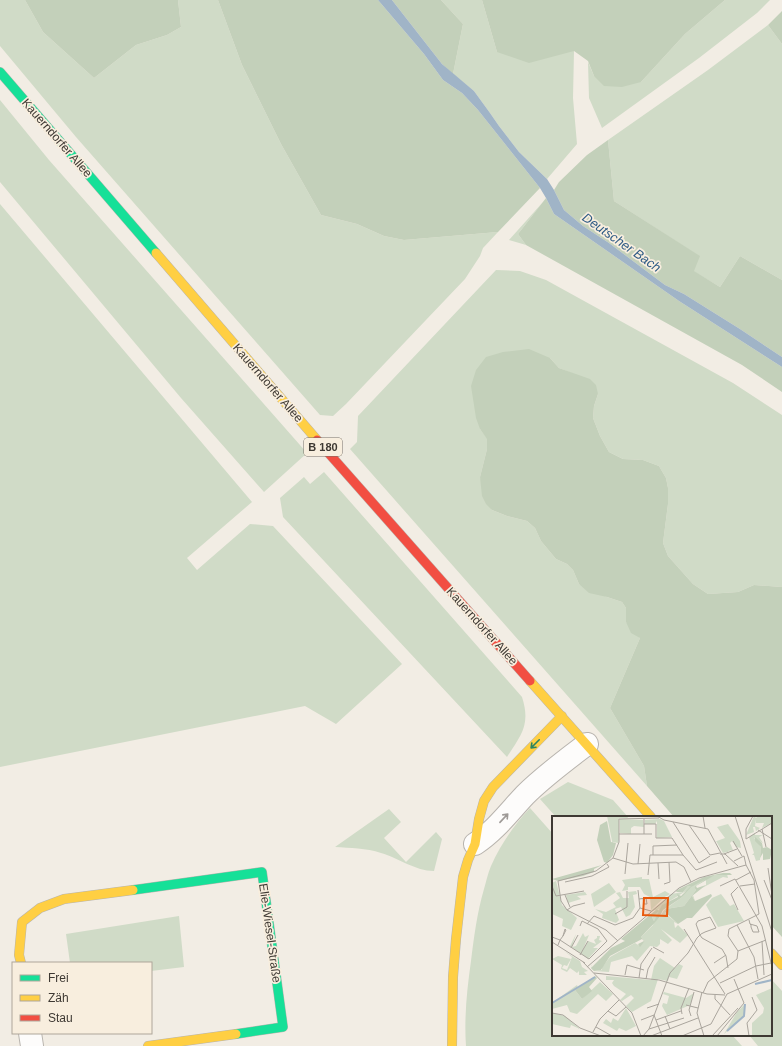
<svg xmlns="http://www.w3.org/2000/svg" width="782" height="1046" viewBox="0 0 782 1046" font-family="Arial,sans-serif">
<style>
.green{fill:#d0dbc7}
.forest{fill:#c3d0ba}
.water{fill:#a0b4c7}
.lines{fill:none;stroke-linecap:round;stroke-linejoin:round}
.street-casing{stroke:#b8b4ae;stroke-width:24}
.fast-casing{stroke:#b8b4ae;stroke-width:10}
.slow-casing{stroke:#b8b4ae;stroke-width:10}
.jam-casing{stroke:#b8b4ae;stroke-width:10}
.street{stroke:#fdfcfb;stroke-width:22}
.fast{stroke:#16e098;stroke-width:9}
.slow{stroke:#ffcf43;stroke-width:9}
.jam{stroke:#f24e42;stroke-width:9}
.oneway{stroke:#2c8460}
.oneway2{stroke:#9e9a97}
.labels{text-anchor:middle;stroke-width:3.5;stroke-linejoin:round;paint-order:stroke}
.shield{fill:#f8eede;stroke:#766f66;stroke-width:1}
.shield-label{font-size:11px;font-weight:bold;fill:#3e3933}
.street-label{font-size:12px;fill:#3e3933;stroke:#f8eede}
.water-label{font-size:13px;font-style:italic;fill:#2d5a85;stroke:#f8eede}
.inset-river{fill:none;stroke:#a0b4c7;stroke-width:2}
.inset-road{fill:none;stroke:#aaa59d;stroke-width:1}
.view{fill:#e8590c;fill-opacity:0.15;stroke:#e8590c;stroke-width:2}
.inset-edge{fill:none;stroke:#3e3933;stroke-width:2}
</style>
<rect width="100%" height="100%" fill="#f2ede4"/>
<!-- green -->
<path class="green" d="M0 0H25L43 32 94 78 136 45 167 35 181 27 178 0H218L242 65 281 144 321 215 357 224 384 236 404 240 498 232 483 248 480 256 465 279 346 404 333 416 320 415 76 137 0 46Z
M441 0H482L497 52 574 51 573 98 577 144 547 179 519 152 499 126 490 113 474 91 453 74 463 24Z
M725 0H770L757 13 699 58 602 128 589 98 588 62 594 76 641 82 685 34Z
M768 25 782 44V280L740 256 720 287 693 271 699 256 614 201 608 140 708 70Z
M0 100 49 160 307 453 264 492 181 398 0 182Z
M543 202 518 234 526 245 509 240Z
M0 204 252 502 187 558 197 570 250 524 273 526 402 664 336 724 305 706 0 767Z
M496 270 520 271 546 280 733 383 782 415V587L754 585 738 592 708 594 693 584 668 556 663 543 668 504V488L666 478 659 466 643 460 623 459 609 452 600 436 593 418 594 406 598 394 574 374 559 368 550 358 480 429 487 438V449L480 477 492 510 507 516 527 521 535 528 541 541 556 559 567 564 573 570 579 584 607 597 622 602 626 608V622L640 638 610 708 644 766 647 786 350 449 357 442 358 416Z
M324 472 522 697C531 725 521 735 507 757L283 517 280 498 304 477 310 484Z
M568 782 613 800 628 817H556L540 799Z
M530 808 553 834V1035H732L742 1046H466C464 1018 467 989 471 961 474 937 477 913 484 889 486 882 488 873 491 866 501 844 514 825 530 808Z
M389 809 401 822 384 838 406 862 436 832 442 839 434 871C415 871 399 858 381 853 366 848 350 848 335 847Z
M179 916 184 967 151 971V963H70L66 934Z
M771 979 782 991V1046H758L749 1035H771Z"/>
<!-- forest -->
<path class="forest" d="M25 0H178L181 27 167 35 136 45 94 78 43 32Z
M218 0H378L424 54 443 80 462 93 478 110 540 188 498 232 404 240 384 236 357 224 321 215 281 144 242 65Z
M392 0H441L463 24 453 74 442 64Z
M482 0H725L685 34 641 82 622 87 604 86 594 76 588 61 574 51 529 63 497 52Z
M782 11V44L768 25Z
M608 140 614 201 700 256 694 271 720 287 740 256 782 280V357L740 329 684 294 665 285 609 243 583 226 564 210 554 190 559 182 587 155Z
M546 198 554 214 679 301 782 367V392L742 365 526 245 518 234Z
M529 349 550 358 559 368 590 379 596 385 598 394 594 406 593 418 600 436 609 452 623 459 643 460 659 466 666 478 668 488V504L663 543 668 556 693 584 708 594 738 592 754 585 782 587V937L771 925V817H674L647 786 644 766 610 708 640 638 631 633 626 622V608L622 602 607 597 589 593 579 584 573 570 567 564 556 559 541 541 535 528 527 521 507 516 492 510 486 504 482 496 480 477 487 449V439L480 429 476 418 471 386 476 370 486 357 503 352Z"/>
<!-- water -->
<path class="water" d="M378 0H392L442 64 474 91 490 113 499 126 519 152 547 179 554 190 564 210 583 226 609 243 665 285 684 294 740 329 782 357V367L679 301 554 214 546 198 540 188 478 110 462 93 443 80 424 54Z"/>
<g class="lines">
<defs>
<path id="street" d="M475 844C495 831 509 812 525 795 544 776 566 760 587 744
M30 1033 32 1046"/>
<path id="fast" d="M0 72 156 253
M133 890 262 872 283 1027 236 1034"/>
<path id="slow" d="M156 253 317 440
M530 681 651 817
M771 953 782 965
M21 963 19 955 22 922 40 908 64 899 133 890
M148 1046 236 1034
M452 1046 453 977 456 939 463 877 468 860 475 844 479 819 484 801 493 787 562 716"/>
<path id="jam" d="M317 440 530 681"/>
</defs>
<!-- street casing -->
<use href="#street" class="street-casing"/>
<!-- fast casing -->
<use href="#fast" class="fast-casing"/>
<!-- slow casing -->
<use href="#slow" class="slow-casing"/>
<!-- jam casing -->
<use href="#jam" class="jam-casing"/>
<!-- street -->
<use href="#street" class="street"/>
<!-- fast -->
<use href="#fast" class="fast"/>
<!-- slow -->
<use href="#slow" class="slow"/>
<!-- jam -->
<use href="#jam" class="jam"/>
</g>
<!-- one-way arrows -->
<defs><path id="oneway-shaft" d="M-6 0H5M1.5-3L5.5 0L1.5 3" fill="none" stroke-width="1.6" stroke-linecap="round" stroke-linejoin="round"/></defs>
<use class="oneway" href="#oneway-shaft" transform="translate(535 744) rotate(135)"/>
<use class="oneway2" href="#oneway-shaft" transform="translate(504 818) rotate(-47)"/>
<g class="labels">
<!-- shield labels -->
<rect class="shield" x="304" y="438" width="38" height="18" rx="3"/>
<g class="shield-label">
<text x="323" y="451">B 180</text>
</g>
<!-- street labels -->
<g class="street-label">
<text transform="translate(57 138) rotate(49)" y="4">Kauerndorfer Allee</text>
<text transform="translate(268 383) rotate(49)" y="4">Kauerndorfer Allee</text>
<text transform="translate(482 626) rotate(48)" y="4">Kauerndorfer Allee</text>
<text transform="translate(270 933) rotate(82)" y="4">Elie-Wiesel-Straße</text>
</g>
<!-- water labels -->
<g class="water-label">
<text transform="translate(622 242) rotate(35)" y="5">Deutscher Bach</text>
</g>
</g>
<!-- overview -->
<g transform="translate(552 816)">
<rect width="220" height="220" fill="#f2ede4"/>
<path d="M55 0H75L76 2H67V24L66 27 61 26V30ZM202 0 204 2 206 0H220V7L210 12 212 7H204V3L203 10 208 12 204 15 203 11H201L202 16 194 19ZM68 3 91 4 92 11 82 10 79 12V18L68 17ZM108 3 112 5 120 21 105 22V5L103 8H93V4ZM176 8 188 25 189 32 184 31 180 25 178 27 181 34 176 35 177 38 175 36 171 37 164 25 162 26 173 22 165 11ZM203 17V19H211L207 21 211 27 202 22 209 31 208 44 204 45 202 39H200L202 37 197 21ZM163 59 175 58 176 62 171 61 148 73 141 79 143 85 140 80 145 75 154 69V64L151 65 142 71 144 74 132 90 114 93 113 97 126 108 122 106 123 112 126 109 136 119 128 127 109 113 120 124 116 128 108 123V128L105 131 98 130 85 145 80 140 59 146 57 156 42 155 39 152V150L40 148 39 151 42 155 50 154V152L44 154 42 151 48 143H54L51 150 58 141 83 127 88 130 93 125 89 121 102 108 94 113V111L102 105 100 101 107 93 97 96 119 78 131 76 136 70ZM134 75 129 82 112 94 107 102 101 107 109 93 111 94V89ZM90 61V63H97L101 81 113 75 118 78 138 65 115 80H114L99 94 98 81 92 78 88 71H76V74L70 75 73 69 70 64ZM4 65 10 89 25 102 19 114 10 110 11 103 0 98V67ZM57 67 64 76 42 91 39 78ZM84 75 85 78 81 79 83 91 78 99 74 101 69 91 63 93 67 104 64 107 50 102 51 98 43 93 54 96 64 91 61 87 68 82 64 77 68 76 71 82H77L76 76ZM33 76 35 79 25 80 29 83 16 87 14 79ZM169 78 178 90 182 88 192 105 166 111 154 89 160 82ZM31 117 33 121 37 119 30 136 36 125 44 128 42 124 45 122V120H48L47 124 50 125 41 132H46L36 143 18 130 24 118 20 131 24 130ZM12 135 28 145 30 151 36 155 32 156 35 159H27V155L25 157 18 152 15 156 9 153 10 149 0 143 6 140 19 143 15 150 12 149 10 152 15 154 20 141ZM108 142 123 152 127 148 131 150 125 163 117 161 116 165 106 163 99 185 80 196 74 190 82 182 79 179 70 185 68 184 74 178 62 170 60 167 62 164H54V160L99 164 102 150ZM48 166 61 178 54 185 46 178 25 198 18 196 15 189 0 193V187L25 169 26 172 23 174 30 183ZM220 172V220H200V207L211 197 212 192 204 179ZM112 176 134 182 142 177 138 189 115 199 110 190 111 187 115 188 117 180 111 178ZM193 188 192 200 172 218 185 196ZM74 192 84 210 74 215 67 212 65 215 51 207 54 203 59 207 61 202 66 205ZM0 197 13 200 28 213 19 209 18 212 13 211 0 208Z" fill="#d0dbc7" fill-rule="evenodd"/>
<path d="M55 5 59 26 64 27 61 39 55 47 52 46 45 24 48 9ZM203 21 210 27 211 32 215 31 220 34 218 43 211 44V37L208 42 209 31 203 25ZM50 49 42 53V56L31 60 6 65 0 63ZM171 57H178L180 59H163L144 70 145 72 154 69 140 80 143 85 159 78 160 80 140 102H135L126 108 113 96 114 93 132 90 144 74 142 71 154 63 139 71 129 82 111 94 107 102 89 121 93 125 88 131 86 128 92 125 90 123 58 140 49 154 42 155 39 152 59 132 73 125 69 123 105 93 107 95 100 101 102 105 110 89 126 81 125 78 129 80 139 70H136L131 76H124L125 74 152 61ZM43 160 45 162 37 171 40 175 30 183 23 174Z" fill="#c3d0ba"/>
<path class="inset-river" d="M203 168 220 164M0 187 43 161M175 215 192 200 193 188"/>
<path class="inset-road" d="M105 0 112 4 156 13 175 48M151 0 153 12M183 0 220 116M121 6 147 47 158 40M92 8H104V22H120L131 39M137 9 158 39 168 37M210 13 214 31M206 14 220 23M67 18H100M92 18V3M194 23 220 7M194 23V13L201 0M181 25 190 40M168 38H173L186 50M172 38 185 33M101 39V30L125 29M61 42 81 48 124 46 132 51 139 66M106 47 107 63M86 48 88 28M216 52 220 79M73 58 76 27M96 59 98 39H131L144 54 165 46M184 64 199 56M212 64 220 84M13 66 40 60 57 51 55 48M112 68 118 66 117 46M0 70 4 80 32 75M168 70 183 63 210 110 220 151M188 70 203 68M186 71 179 78 186 94M86 74 88 92M13 79 18 91M87 83 94 82 95 88H92L91 82M15 94 21 90 33 87M63 98 75 91V75M197 104 198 108 199 109V111L201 116H207L205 110 198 108M35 108 42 100 63 109 81 102 88 92 99 95M185 109 202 141 206 163M28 110 30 105 46 113 55 125M132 113 173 178M0 121 8 124 11 120 14 114 13 113 11 120M66 125 54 114 15 94 9 85 6 65 44 55 61 42 67 26V3L107 2M210 125 212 159M0 126 33 147M6 129 8 124 37 143 55 125M101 131 112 137M19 132 26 119M186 135 214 124M28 139 36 125M31 146 80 197 89 220M162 147 174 139M35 151 127 72 147 62 194 49M42 157 107 164 155 178 173 179M73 159 75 149 92 154M87 162 89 148 100 132M94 163 96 153 103 141M168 167 204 150 219 147M150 176 145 197 152 220M151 177 156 166 185 143 186 135 176 120 177 113 207 98 202 64 194 49 192 40 182 45M175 178 220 158M163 179V183L178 199M134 189 146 192M95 192 107 188M56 195 64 200 74 191M0 197 11 199 28 212 49 220M130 198 129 192 137 172M113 200 118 213M139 200 137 194 142 176M89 204 102 199 110 220M104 204 129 195M44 211 60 220M97 213 132 202M41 216 48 203 67 184M91 220 97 213 118 157 136 137 145 122 149 118 153 116 164 112 158 101 146 105 144 108 148 119 150 122 170 133 174 140 176 152M99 220 146 202M130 220 159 208 175 178M160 220 186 192M165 220 192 187 182 163M197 220 195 207 205 194 200 181"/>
<path class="view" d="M92 82H116L115 100 91 99Z"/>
<rect width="220" height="220" class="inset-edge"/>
</g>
<!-- legend -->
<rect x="12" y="962" width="140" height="72" fill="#f8eede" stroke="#aea69a"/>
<rect x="20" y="975" width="20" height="6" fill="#16e098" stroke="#aea69a"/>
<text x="48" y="982" font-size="12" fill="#3e3933">Frei</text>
<rect x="20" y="995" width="20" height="6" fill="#ffcf43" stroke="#aea69a"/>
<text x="48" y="1002" font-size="12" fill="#3e3933">Zäh</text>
<rect x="20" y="1015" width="20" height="6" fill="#f24e42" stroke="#aea69a"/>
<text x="48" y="1022" font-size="12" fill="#3e3933">Stau</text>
</svg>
